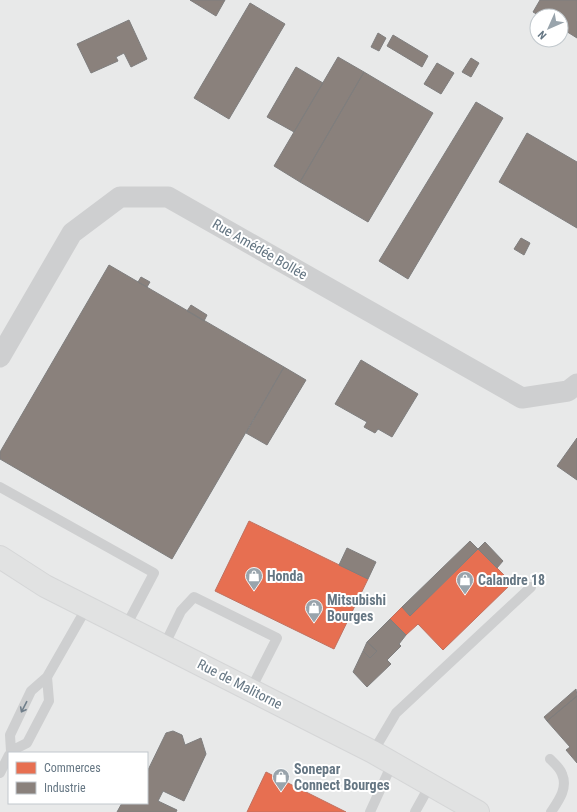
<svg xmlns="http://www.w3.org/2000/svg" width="577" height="812" viewBox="0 0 577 812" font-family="'Roboto Condensed',sans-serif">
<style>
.built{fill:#e8e9e9;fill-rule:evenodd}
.shops{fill:#e76f51;stroke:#c07160}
.industry{fill:#8a817c;stroke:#7f7e7e}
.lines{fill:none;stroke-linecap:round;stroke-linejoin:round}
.secondary-casing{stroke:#d5d6d7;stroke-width:24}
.service{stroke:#cecfd0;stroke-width:10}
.minor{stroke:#cecfd0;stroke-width:21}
.secondary{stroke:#e1e2e2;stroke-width:22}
.oneway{stroke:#707f8b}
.labels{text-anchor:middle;stroke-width:4;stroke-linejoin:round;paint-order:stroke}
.street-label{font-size:14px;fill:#657683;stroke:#fff}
.poi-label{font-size:14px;font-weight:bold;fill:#657683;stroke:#fff;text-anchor:start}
</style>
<rect width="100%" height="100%" fill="#f9f9f9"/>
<!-- built -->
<path class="built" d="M0 0H577V812H0ZM537 16H561V40H537ZM9 753H147V803H9Z"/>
<!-- shops -->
<path class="shops" d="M249 521 368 579 334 649 215 591Z
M478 549 512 583 443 650 418 624 406 635 390 619 402 607 410 616Z
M266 772 346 812H247Z"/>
<!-- industry -->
<path class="industry" d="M190 0H225L216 16Z
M540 0H577V38L561 28V16H540L533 12Z
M250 3 285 24 229 119 194 98Z
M129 20 147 59 131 67 124 53 116 57 118 61 91 73 77 44Z
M378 33 386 38 379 51 371 47Z
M393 35 428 56 422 67 387 46Z
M338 57 364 72 300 182 274 166Z
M471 58 479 63 471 77 462 72Z
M437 63 454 73 441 94 424 84Z
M296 67 323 83 294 132 267 117Z
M364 72 433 113 368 222 300 182Z
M476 102 503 118 408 279 379 261Z
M527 133 577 162V228L499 182Z
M521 238 530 243 524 255 514 249Z
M109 265 284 367 172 559 0 459V452Z
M141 277 150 282 147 287 138 282Z
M191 305 207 315 204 321 187 311Z
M361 360 418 394 392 437 378 429 375 433 364 427 367 422 335 404Z
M284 367 306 380 267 445 246 433Z
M577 438V480L557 466Z
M470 541 478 549 410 616 402 607Z
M485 542 503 561 497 568 478 549Z
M347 548 376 562 368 579 339 565Z
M390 619 406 635 399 644 401 646 387 660 391 664 367 687 353 672 363 651 370 658 377 651 367 642Z
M367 642 377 651 370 658 363 651Z
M576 689 577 696 547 721 544 717Z
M577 696V763L566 750 570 747 547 721Z
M173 731 182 735 185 745 201 738 206 754 184 801 163 791 158 801 177 810 176 812H117L122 803H147V772L166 733Z"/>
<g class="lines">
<defs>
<path id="secondary" d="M0 557 45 586 373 752 478 812"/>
</defs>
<!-- secondary casing -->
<use href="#secondary" class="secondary-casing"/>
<!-- service -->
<path class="service" d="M0 487 154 573 126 626
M164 646 181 611 194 597 277 638 251 689
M47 677 49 701 27 743 11 751 10 735 31 691 47 677 87 607
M373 752 396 713 531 587
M550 759C554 763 560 768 562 774 568 788 559 800 551 812
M0 773 9 755
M370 812 392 764
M415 812 430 785"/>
<!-- minor -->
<path class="minor" d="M0 357 72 233 120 197H168L522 398 568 391 577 384"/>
<!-- secondary -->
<use href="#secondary" class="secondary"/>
</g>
<!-- one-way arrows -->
<defs><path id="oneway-shaft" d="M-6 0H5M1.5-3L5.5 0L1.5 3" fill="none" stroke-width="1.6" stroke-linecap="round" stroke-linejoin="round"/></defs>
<use class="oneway" href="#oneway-shaft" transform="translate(24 707) rotate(117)"/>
<!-- icons -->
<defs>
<symbol id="shop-pin" viewBox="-11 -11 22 30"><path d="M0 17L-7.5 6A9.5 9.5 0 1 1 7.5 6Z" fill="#99a4ac" stroke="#fff"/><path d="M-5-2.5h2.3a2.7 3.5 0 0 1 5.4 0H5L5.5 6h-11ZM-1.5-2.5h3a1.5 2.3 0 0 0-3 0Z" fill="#fff"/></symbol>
</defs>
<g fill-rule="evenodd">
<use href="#shop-pin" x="244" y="566" width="20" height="27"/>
<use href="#shop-pin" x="455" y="570" width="20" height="27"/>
<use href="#shop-pin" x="304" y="598" width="20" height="27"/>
<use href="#shop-pin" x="271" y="767" width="20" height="27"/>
</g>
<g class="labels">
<!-- street labels -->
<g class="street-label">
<text transform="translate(260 249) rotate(30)" y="5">Rue Amédée Bollée</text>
<text transform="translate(240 684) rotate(27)" y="5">Rue de Malitorne</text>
</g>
<!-- poi labels -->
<g class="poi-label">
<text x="267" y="581">Honda</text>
<text x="478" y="585">Calandre 18</text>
<text x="327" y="605">Mitsubishi<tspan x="327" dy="16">Bourges</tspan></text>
<text x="294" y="774">Sonepar<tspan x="294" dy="16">Connect Bourges</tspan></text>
</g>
</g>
<!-- legend -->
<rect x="8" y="752" width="140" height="52" fill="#ffffff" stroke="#c1c8cd"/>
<rect x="16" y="762" width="20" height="12" fill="#e76f51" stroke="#c1c8cd"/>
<text x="44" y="772" font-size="12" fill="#657683">Commerces</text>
<rect x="16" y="782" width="20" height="12" fill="#8a817c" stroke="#c1c8cd"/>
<text x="44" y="792" font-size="12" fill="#657683">Industrie</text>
<!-- north arrow -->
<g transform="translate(549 28) rotate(225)"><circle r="19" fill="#ffffff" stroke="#c1c8cd"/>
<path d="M0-3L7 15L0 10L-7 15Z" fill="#99a4ac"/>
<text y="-6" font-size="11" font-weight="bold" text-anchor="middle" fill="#657683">N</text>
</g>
</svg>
